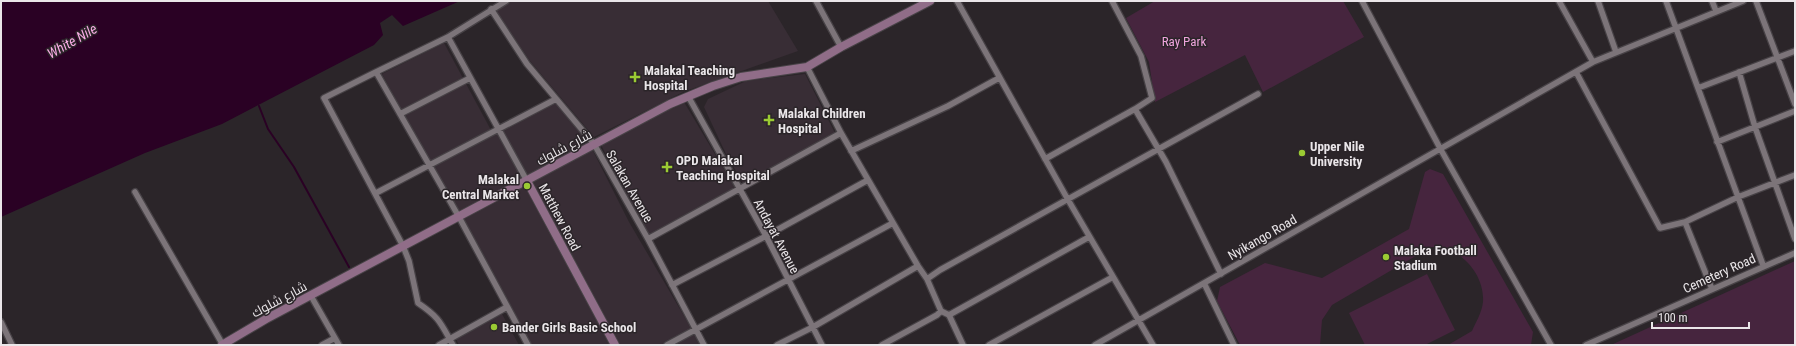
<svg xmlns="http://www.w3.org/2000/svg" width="1796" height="346" viewBox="0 0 1796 346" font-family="'Roboto Condensed',Cairo,sans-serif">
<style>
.built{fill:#382d35}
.green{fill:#46253e}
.water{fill:#2a0124}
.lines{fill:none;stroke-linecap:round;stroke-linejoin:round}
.stream{stroke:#2a0124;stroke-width:2}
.street-casing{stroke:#474246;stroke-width:8}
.secondary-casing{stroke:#474246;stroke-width:10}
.street{stroke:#7c7479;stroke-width:5.5}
.secondary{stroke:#906d88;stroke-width:8}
.poi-dot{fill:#9bcb33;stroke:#2b2529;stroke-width:1.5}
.labels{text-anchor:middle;stroke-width:3;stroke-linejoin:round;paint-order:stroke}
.park-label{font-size:13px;fill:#efa4dd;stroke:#2b2529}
.poi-label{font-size:13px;font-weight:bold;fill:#eae6e9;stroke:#2b2529;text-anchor:start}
.street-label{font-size:13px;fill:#eae6e9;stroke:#2b2529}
.water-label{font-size:14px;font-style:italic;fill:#f8ace5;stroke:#2b2529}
</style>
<rect width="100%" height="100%" fill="#2b2529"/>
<!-- built -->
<path class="built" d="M511 1H768L798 51 683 92 594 137 530 61 495 10Z
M444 43 492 132 555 100 594 149 593 151 629 222 701 345H532L382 74Z
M805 74 835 133 743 183 726 154 704 107 708 99 746 81Z
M684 102 735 188 649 236 601 145Z
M502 314 519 345H459L456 339Z"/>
<!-- green -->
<path class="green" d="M1155 1H1343L1364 37 1263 92 1245 55 1155 102 1149 62 1126 18Z
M1430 169 1443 174 1533 332 1531 345H1448L1472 331C1476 322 1482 312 1483 302 1485 274 1459 245 1431 247L1332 305 1322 320 1320 345H1240L1217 301 1220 287 1265 263 1322 278 1409 229 1425 172Z
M1795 261V345H1611Z
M1427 274 1455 330 1425 345H1365L1349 313Z"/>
<!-- water -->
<path class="water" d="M1 1H460L403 26 392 15 380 23 383 35 374 45 222 124 145 153 1 217Z"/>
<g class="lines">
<!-- stream -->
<path class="stream" d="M259 106 268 129 294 167 349 267"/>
<defs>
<path id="street" d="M506 1 448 37 376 72 459 217 528 345
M816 1 841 47
M957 1 1067 198 1153 345
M1112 1 1141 56 1152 98 1135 109 1166 162 1221 274
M1362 1 1441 150 1551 345
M1559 1 1593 62
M1598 1 1616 52
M1666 1 1763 265
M1712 1 1716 11
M1756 1 1795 104
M491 9 527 64 594 144 648 239 704 345
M448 37 527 181
M807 67 841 133 918 266 927 279 941 311 949 315 963 345
M376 72 324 98 403 246 409 261 418 303C440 318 440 322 453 345
M1576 72 1660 228 1685 222 1712 289
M1739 72 1755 127 1795 239
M1698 88 1795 51
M688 96 766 236 822 345
M400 114 470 78
M1717 142 1795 111
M851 151 948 106 999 78
M1045 159 1135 109
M135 192 223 345
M376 193 556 99
M1685 222 1738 197 1795 175
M648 239 841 133
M927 279 940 270 1258 94
M1204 283 1234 345
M672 285 766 236 868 180
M311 296 339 345
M949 315 1089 237
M1 322 12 345
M322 345 335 338
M439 345 507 307
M667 345 893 223
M777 345 813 327 918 266
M882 345 937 315 941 311
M989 345 1113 277
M1095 345 1593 62 1743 1
M1586 345 1795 253"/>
<path id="secondary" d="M527 181 615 345
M222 345 266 319 670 104 713 86 741 77 807 67 841 47 930 1"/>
</defs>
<!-- street casing -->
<use href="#street" class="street-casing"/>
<!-- secondary casing -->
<use href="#secondary" class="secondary-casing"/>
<!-- street -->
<use href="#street" class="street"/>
<!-- secondary -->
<use href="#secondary" class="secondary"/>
</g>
<!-- markers -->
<g class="poi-dot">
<path d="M633 71h4v4h4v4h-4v4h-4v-4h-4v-4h4z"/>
<path d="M767 114h4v4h4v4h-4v4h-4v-4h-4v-4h4z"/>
<circle cx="1302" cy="153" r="4"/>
<path d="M665 161h4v4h4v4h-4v4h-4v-4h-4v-4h4z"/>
<circle cx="527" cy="186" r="4"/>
<circle cx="1386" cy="257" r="4"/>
<circle cx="494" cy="327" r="4"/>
</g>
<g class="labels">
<!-- park labels -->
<g class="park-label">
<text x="1184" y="46">Ray Park</text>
</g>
<!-- poi labels -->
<g class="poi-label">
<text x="644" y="75">Malakal Teaching<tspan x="644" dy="15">Hospital</tspan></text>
<text x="778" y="118">Malakal Children<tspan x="778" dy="15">Hospital</tspan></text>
<text x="1310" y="151">Upper Nile<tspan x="1310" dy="15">University</tspan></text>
<text x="676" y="165">OPD Malakal<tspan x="676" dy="15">Teaching Hospital</tspan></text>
<text x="519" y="184" text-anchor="end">Malakal<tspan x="519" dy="15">Central Market</tspan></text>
<text x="1394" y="255">Malaka Football<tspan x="1394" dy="15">Stadium</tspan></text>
<text x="502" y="332">Bander Girls Basic School</text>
</g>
<!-- street labels -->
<g class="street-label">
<text transform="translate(564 147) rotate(-28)" y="5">شارع شلوك</text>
<text transform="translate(630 186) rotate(60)" y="5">Salakan Avenue</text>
<text transform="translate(560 217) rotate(62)" y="5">Matthew Road</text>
<text transform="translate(777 236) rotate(62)" y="5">Andayat Avenue</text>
<text transform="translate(1262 237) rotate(-30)" y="5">Nyikango Road</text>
<text transform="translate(1719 273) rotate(-24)" y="5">Cemetery Road</text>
<text transform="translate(279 299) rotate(-28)" y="5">شارع شلوك</text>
</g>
<!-- water labels -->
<g class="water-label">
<text transform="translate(72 41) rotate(-30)" y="5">White Nile</text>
</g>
</g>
<!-- border -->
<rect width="1796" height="346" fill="none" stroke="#eae6e9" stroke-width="4"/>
<!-- scale -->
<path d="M1652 322v6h97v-6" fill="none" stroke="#eae6e9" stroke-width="2"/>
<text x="1658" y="322" font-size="12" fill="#eae6e9" stroke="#2b2529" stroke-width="3" paint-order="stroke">100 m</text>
</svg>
